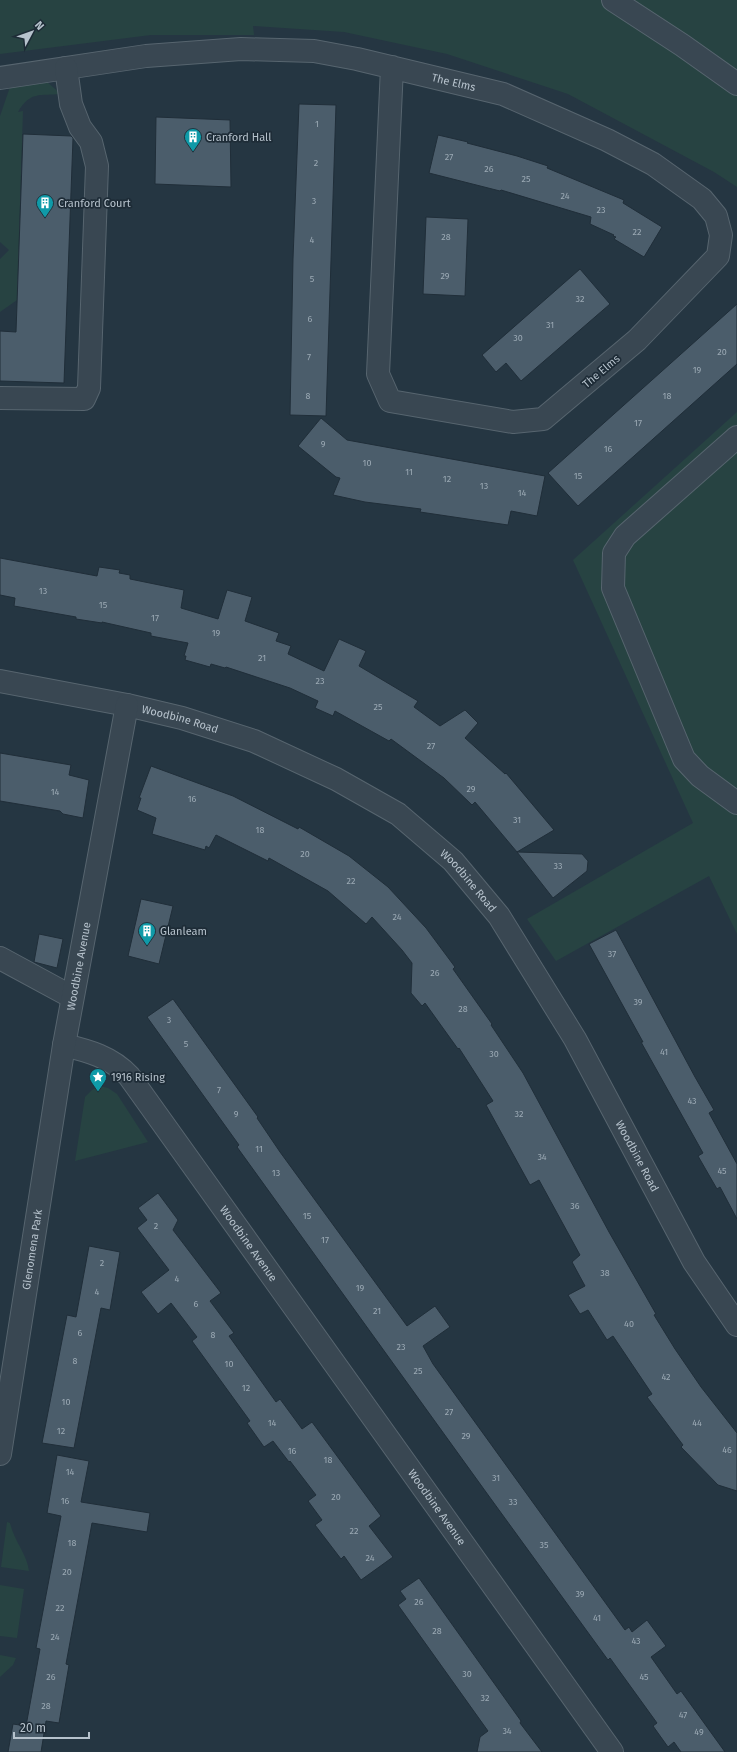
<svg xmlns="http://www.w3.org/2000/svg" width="737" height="1752" font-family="'Fira Sans',sans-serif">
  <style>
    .green { fill: #274342 }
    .building { fill: #4b5d6b; stroke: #202e39 }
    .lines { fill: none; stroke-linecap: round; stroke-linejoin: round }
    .minor-casing { stroke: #57656f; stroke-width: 24 }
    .minor { stroke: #394752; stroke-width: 22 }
    .labels { text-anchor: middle; stroke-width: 3.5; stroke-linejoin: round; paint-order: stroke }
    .number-label { font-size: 9px; fill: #9ba9b4 }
    .street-label { font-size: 11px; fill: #b6c2cc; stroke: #1e2c37 }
    .poi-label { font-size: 11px; fill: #b6c2cc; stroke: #1e2c37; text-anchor: start }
  </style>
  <rect width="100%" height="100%" fill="#253642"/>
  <!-- green -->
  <g class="green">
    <polygon points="0,0 737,0 737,187 714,172 568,94 447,54 344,32 253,26 254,35 151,35 0,54"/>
    <path d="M47,82L61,94C40,96 30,91 18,112L23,111L17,300L0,312V259L9,250L0,242V116L11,84Z"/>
    <polygon points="737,412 737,934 709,876 556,961 527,919 693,823 573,560"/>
    <polygon points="100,1086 108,1088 117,1094 148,1142 75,1161 85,1097 92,1090"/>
    <path d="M7,1522L10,1523C14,1541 27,1554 29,1571L1,1567Z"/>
    <polygon points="0,1585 24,1589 17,1638 0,1636"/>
    <polygon points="0,1655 16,1658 13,1665 0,1677"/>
  </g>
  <!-- building -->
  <g class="building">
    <polygon points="299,104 336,105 326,416 290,415 293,259"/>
    <polygon points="156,117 230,120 231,187 155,184"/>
    <polygon points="23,134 71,136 73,138 64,383 0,381 0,331 16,332"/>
    <polygon points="438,135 468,142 467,143 517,156 548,166 547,168 624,200 623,203 662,227 644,257 614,239 616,237 613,236 614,235 590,224 591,217 501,190 500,191 429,173"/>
    <polygon points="426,217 468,219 465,296 423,294"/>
    <polygon points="580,269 610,304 521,381 506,363 496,372 482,355"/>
    <polygon points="737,304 737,364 578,506 548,473"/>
    <polygon points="321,418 347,440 545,476 537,516 511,511 508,525 420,512 421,509 365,502 333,495 340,478 336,477 298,446"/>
    <polygon points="0,558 97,576 99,567 120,570 119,573 130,575 130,579 184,590 181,608 218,619 227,590 252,597 245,621 279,633 276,641 291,646 288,654 324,671 339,639 366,651 359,666 418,701 414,707 440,726 465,710 478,723 465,738 505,774 506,773 554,830 517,852 475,802 472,805 444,778 391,739 389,741 335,711 333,716 315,708 318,701 290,688 226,667 225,668 211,664 210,667 185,660 186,656 184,656 188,643 151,636 151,633 102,622 102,623 76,619 76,617 14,606 15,598 0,595"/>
    <polygon points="0,753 71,765 69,775 89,780 83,818 63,814 60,811 0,801"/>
    <polygon points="151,766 233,796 298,829 299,827 349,856 388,887 426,928 455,967 453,969 492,1024 491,1025 523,1073 609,1232 656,1314 654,1315 675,1349 701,1387 737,1433 737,1491 718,1485 681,1447 683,1445 647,1397 652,1394 613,1336 607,1340 588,1310 580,1314 568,1295 585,1286 572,1262 580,1255 539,1180 530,1185 486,1105 493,1101 459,1048 458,1049 425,1003 422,1006 411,993 412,963 402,950 372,917 366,924 328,891 269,858 268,861 216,835 209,848 206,846 205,850 152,834 156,818 137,810 141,798 139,798"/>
    <polygon points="517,852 582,854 588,861 587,871 553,898"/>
    <polygon points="141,899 173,906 159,964 128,956"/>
    <polygon points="616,930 695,1077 714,1110 709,1113 737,1164 737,1219 720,1187 717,1189 698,1156 703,1153 641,1042 643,1042 589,944"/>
    <polygon points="39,934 63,939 57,968 34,962"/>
    <polygon points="173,999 258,1117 257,1118 280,1152 407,1326 435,1306 450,1327 423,1346 433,1364 625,1630 629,1627 632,1632 647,1620 666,1646 651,1657 677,1694 681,1691 725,1752 681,1752 674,1742 668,1747 653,1726 657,1723 610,1658 608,1660 491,1499 237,1147 239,1145 147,1017"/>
    <polygon points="158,1193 178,1220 173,1230 221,1293 210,1301 234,1333 229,1336 276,1402 280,1399 302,1429 312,1422 381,1516 369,1526 393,1557 361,1580 344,1556 341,1559 315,1525 322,1520 308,1501 316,1495 290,1461 289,1462 273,1441 264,1447 247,1423 250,1421 192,1341 197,1337 171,1303 158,1314 141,1292 169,1270 137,1228 147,1220 138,1208"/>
    <polygon points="89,1246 120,1252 110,1310 101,1308 74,1448 42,1443 67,1315 76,1317"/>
    <polygon points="57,1455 89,1461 81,1502 150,1513 147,1532 92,1523 66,1664 69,1665 59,1723 46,1721 41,1752 8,1752 13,1724 26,1726 40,1649 36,1648 61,1516 47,1513"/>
    <polygon points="419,1578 521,1721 520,1723 542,1752 477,1752 480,1737 488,1731 398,1605 406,1599 400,1591"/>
  </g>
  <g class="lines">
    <defs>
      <g id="minor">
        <polyline points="613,0 682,45 737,84"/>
        <path id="s1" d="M0,78L146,56L241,49L314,51L357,59L503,94L607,140L653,164L702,199L716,216L721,235L718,256L637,340L543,419L513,422L390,401L378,374L392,67"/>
        <polyline points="0,398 84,399 89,388 97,166 91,142 80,127 71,104 66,68"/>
        <polyline points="737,437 625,536 614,553 613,588 684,759 700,776 737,803"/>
        <path id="s2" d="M0,681L127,705L182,718L254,741L336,779L398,814L453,861L499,916L575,1039L694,1262L737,1325"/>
        <polyline points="0,958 72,997"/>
        <path id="s3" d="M64,1045C89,1051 111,1057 129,1076L612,1752"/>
        <path id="s4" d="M0,1454L64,1045L127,705"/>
      </g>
    </defs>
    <!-- minor casing -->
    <use href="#minor" class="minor-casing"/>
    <!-- minor -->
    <use href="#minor" class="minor"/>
  </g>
  <!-- icons -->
  <defs>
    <symbol id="building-pin" viewBox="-11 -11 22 30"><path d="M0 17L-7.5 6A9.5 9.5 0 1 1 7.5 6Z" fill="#0f9aa8" stroke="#1e2c37"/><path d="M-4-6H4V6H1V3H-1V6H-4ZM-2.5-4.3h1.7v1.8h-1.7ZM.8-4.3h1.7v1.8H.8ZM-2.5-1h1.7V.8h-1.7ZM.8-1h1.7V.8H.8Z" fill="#fff"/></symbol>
    <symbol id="sight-pin" viewBox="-11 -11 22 30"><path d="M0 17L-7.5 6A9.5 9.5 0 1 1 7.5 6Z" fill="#0f9aa8" stroke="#1e2c37"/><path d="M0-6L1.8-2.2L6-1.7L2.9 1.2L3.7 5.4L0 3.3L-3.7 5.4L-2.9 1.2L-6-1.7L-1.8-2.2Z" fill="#fff"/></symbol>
  </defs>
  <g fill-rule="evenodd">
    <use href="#building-pin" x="183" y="127" width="20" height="27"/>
    <use href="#building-pin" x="35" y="193" width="20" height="27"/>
    <use href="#building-pin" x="137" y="921" width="20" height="27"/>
    <use href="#sight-pin" x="88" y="1067" width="20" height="27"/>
  </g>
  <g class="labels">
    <!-- number labels -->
    <g class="number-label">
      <text x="317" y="127">1</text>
      <text x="449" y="160">27</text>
      <text x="316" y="166">2</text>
      <text x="489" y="172">26</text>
      <text x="526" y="182">25</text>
      <text x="565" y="199">24</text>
      <text x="314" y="204">3</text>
      <text x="601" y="213">23</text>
      <text x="637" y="235">22</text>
      <text x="446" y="240">28</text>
      <text x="312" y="243">4</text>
      <text x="445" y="279">29</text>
      <text x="312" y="282">5</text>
      <text x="580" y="302">32</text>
      <text x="310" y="322">6</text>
      <text x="550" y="328">31</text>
      <text x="518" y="341">30</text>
      <text x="722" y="355">20</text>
      <text x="309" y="360">7</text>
      <text x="697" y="373">19</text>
      <text x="308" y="399">8</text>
      <text x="667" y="399">18</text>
      <text x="638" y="426">17</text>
      <text x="323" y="447">9</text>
      <text x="608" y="452">16</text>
      <text x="367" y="466">10</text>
      <text x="409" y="475">11</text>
      <text x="578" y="479">15</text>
      <text x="447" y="482">12</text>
      <text x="484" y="489">13</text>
      <text x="522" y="496">14</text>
      <text x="43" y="594">13</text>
      <text x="103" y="608">15</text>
      <text x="155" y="621">17</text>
      <text x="216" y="636">19</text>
      <text x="262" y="661">21</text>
      <text x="320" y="684">23</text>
      <text x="378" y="710">25</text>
      <text x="431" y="749">27</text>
      <text x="471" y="792">29</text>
      <text x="55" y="795">14</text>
      <text x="192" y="802">16</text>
      <text x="517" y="823">31</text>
      <text x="260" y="833">18</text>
      <text x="305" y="857">20</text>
      <text x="558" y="869">33</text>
      <text x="351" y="884">22</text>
      <text x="397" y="920">24</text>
      <text x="612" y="957">37</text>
      <text x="435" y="976">26</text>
      <text x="638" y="1005">39</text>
      <text x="463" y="1012">28</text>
      <text x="169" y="1023">3</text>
      <text x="186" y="1047">5</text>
      <text x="664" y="1055">41</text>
      <text x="494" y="1057">30</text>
      <text x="219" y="1093">7</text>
      <text x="692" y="1104">43</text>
      <text x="236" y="1117">9</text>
      <text x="519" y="1117">32</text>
      <text x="259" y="1152">11</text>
      <text x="542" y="1160">34</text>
      <text x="722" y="1174">45</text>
      <text x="276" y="1176">13</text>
      <text x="575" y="1209">36</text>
      <text x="307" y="1219">15</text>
      <text x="156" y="1229">2</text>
      <text x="325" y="1243">17</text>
      <text x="102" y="1266">2</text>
      <text x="605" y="1276">38</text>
      <text x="177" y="1282">4</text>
      <text x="360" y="1291">19</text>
      <text x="97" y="1295">4</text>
      <text x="196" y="1307">6</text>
      <text x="377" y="1314">21</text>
      <text x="629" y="1327">40</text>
      <text x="80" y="1336">6</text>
      <text x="213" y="1338">8</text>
      <text x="401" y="1350">23</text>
      <text x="75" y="1364">8</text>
      <text x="229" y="1367">10</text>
      <text x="418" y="1374">25</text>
      <text x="666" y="1380">42</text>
      <text x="246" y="1391">12</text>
      <text x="66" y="1405">10</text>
      <text x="449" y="1415">27</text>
      <text x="272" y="1426">14</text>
      <text x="697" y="1426">44</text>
      <text x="61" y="1434">12</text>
      <text x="466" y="1439">29</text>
      <text x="727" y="1453">46</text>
      <text x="292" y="1454">16</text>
      <text x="328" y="1463">18</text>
      <text x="70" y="1475">14</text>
      <text x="496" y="1481">31</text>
      <text x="336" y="1500">20</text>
      <text x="65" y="1504">16</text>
      <text x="513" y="1505">33</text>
      <text x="354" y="1534">22</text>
      <text x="72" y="1546">18</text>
      <text x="544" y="1548">35</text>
      <text x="370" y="1561">24</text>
      <text x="67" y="1575">20</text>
      <text x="580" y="1597">39</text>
      <text x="419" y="1605">26</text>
      <text x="60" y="1611">22</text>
      <text x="597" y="1621">41</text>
      <text x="437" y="1634">28</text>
      <text x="55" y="1640">24</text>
      <text x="636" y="1644">43</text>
      <text x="467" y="1677">30</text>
      <text x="51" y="1680">26</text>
      <text x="644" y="1680">45</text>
      <text x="485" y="1701">32</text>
      <text x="46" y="1709">28</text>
      <text x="683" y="1718">47</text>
      <text x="507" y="1734">34</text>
      <text x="699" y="1735">49</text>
    </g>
    <!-- street labels -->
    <g class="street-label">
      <text dy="4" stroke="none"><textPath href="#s1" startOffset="459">The Elms</textPath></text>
      <text transform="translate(601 371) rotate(-40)" y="4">The Elms</text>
      <text dy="4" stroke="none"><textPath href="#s2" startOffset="184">Woodbine Road</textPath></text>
      <text dy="4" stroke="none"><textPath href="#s2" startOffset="520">Woodbine Road</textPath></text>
      <text dy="4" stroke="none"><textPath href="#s4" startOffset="494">Woodbine Avenue</textPath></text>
      <text dy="4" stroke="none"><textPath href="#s2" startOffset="844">Woodbine Road</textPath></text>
      <text dy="4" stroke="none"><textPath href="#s3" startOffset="279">Woodbine Avenue</textPath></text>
      <text dy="4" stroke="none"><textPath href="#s4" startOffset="207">Glenomena Park</textPath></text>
      <text dy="4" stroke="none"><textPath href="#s3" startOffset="603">Woodbine Avenue</textPath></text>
    </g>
    <!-- poi labels -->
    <g class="poi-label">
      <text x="206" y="141">Cranford Hall</text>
      <text x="58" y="207">Cranford Court</text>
      <text x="160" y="935">Glanleam</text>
      <text x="111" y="1081">1916 Rising</text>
    </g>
  </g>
  <!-- north arrow -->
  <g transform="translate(32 32) rotate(49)" stroke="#1e2c37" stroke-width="3" paint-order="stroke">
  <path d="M0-3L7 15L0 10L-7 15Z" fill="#b6c2cc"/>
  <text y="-6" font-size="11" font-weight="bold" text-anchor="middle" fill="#b6c2cc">N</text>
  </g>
  <!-- scale -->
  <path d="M14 1732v6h75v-6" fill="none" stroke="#b6c2cc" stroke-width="2"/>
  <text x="20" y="1732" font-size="12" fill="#b6c2cc" stroke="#1e2c37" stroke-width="3" paint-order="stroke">20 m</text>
</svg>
